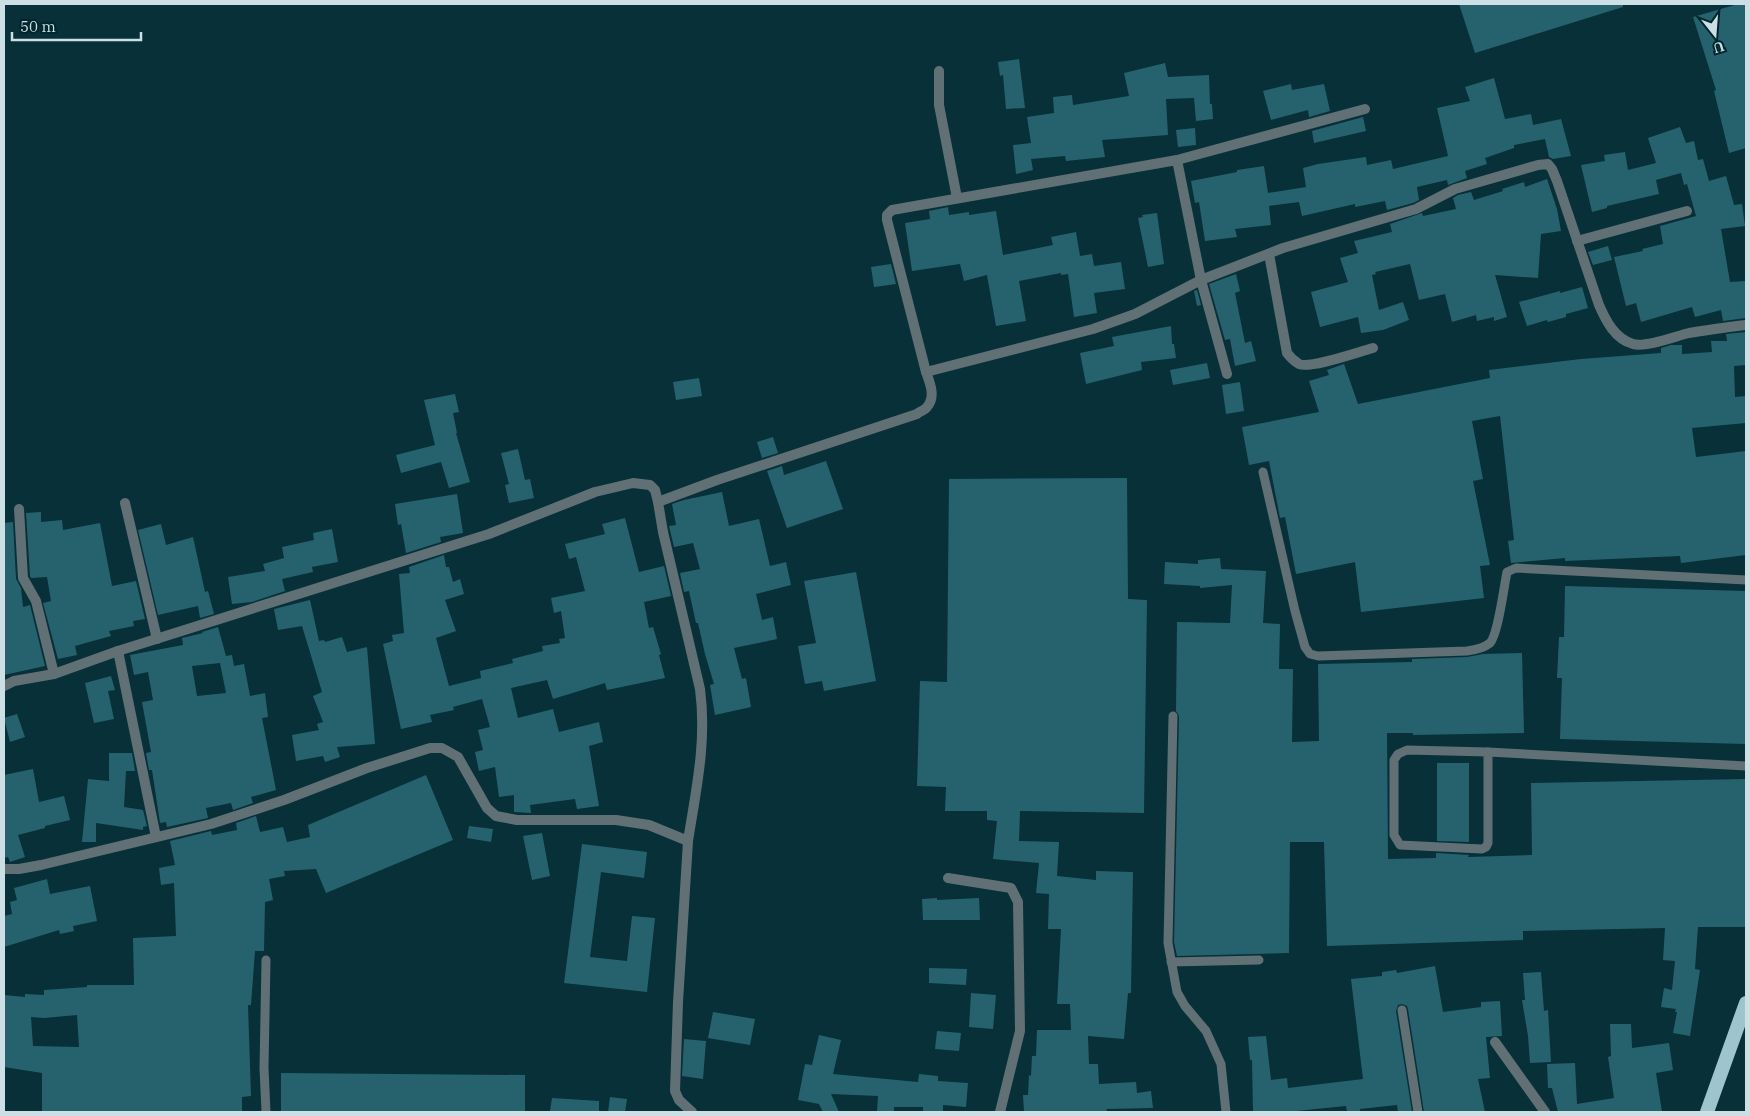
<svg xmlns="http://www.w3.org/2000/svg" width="1750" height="1116" font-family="'IBM Plex Serif',serif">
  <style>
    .building { fill: #26626e; fill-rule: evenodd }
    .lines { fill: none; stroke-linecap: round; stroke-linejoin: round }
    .service { stroke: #607074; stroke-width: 9 }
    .minor { stroke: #607074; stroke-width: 10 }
    .trunk { stroke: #9ec4cc; stroke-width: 14 }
  </style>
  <rect width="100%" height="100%" fill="#073038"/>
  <!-- building -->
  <g class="building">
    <polygon points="1459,4 1623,4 1623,7 1475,53"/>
    <polygon points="1738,4 1746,4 1746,148 1729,153 1714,91 1716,90 1693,17"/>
    <polygon points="1019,59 1025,108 1006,109 1003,75 1000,76 998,62"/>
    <polygon points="1165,63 1168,77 1209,75 1210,104 1212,104 1213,119 1196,121 1194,98 1166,99 1168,135 1102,140 1105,157 1066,161 1065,156 1031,159 1033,170 1016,174 1013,145 1031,143 1027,117 1054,113 1053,97 1072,95 1073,105 1129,96 1124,73"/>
    <polygon points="1494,78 1505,119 1531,114 1533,125 1561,119 1571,156 1553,159 1549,157 1545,139 1514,145 1514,148 1485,158 1487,164 1465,171 1467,178 1448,185 1447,180 1417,187 1419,200 1413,203 1387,210 1385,201 1355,207 1355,204 1302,216 1299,202 1269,206 1271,225 1235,229 1237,237 1205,241 1199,202 1195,203 1191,181 1237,172 1237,170 1264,166 1268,193 1306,187 1303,168 1318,164 1366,157 1367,165 1391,160 1393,169 1448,156 1437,108 1470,101 1465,87"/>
    <polygon points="1291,84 1292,90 1324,84 1330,111 1309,117 1308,110 1271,120 1263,91"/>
    <polygon points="1363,117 1366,131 1314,143 1312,131"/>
    <polygon points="1680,127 1686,143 1694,141 1698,160 1703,159 1709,181 1726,176 1734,205 1742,204 1745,226 1721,229 1730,282 1746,281 1746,318 1723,321 1721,310 1695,317 1692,307 1641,322 1636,303 1626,306 1614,257 1643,251 1642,249 1663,244 1660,226 1696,216 1687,184 1684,185 1681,173 1656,180 1659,194 1607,206 1607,208 1592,212 1581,165 1605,161 1604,155 1625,152 1628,170 1656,163 1648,138"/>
    <polygon points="1195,128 1196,145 1178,147 1176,130"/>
    <polygon points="1547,179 1557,209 1561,231 1541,234 1538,278 1495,275 1507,317 1494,321 1494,317 1477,321 1476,315 1452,322 1445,294 1419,300 1410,264 1375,272 1376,274 1372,275 1379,310 1403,302 1409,320 1383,330 1361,333 1358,317 1320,327 1311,292 1348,282 1340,258 1358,253 1354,241 1392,232 1390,224 1422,213 1423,216 1456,209 1453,198 1458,195 1471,192 1474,200 1503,191 1502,189 1524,182 1525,187"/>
    <polygon points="948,207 949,215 969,212 969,215 996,211 1003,255 1053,245 1051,237 1076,232 1080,256 1092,254 1094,266 1121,262 1125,289 1094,293 1097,313 1074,317 1068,274 1061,275 1061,273 1019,281 1026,321 996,326 987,275 964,281 960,264 912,271 905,223 930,219 929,211"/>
    <polygon points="1157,213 1164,264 1148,267 1138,218 1143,217 1142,215"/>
    <polygon points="1608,246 1612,260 1593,265 1588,252"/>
    <polygon points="891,264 896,284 874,287 871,267"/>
    <polygon points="1236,274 1240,291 1235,293 1245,343 1251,341 1256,361 1235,366 1230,339 1225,340 1209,284"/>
    <polygon points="1582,287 1588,308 1566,314 1566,317 1548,322 1547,320 1527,326 1519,302 1560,291 1560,293"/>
    <polygon points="1197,290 1201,305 1197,306 1194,291"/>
    <polygon points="1171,326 1172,344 1174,344 1176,358 1141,362 1142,370 1086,384 1080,353 1114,346 1112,337"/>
    <polygon points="1746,332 1746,365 1734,366 1735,397 1746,396 1746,423 1692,428 1696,457 1746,451 1746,555 1681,563 1680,556 1565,561 1565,558 1511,563 1508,541 1514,540 1500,416 1472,421 1483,479 1473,481 1490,565 1480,566 1484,598 1361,612 1355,562 1296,574 1285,517 1280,518 1269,461 1249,465 1242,427 1319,412 1309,381 1329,375 1327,370 1344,364 1358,404 1490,378 1489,370 1581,359 1661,353 1661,348 1671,345 1682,345 1682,354 1712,352 1711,341 1727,341 1726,334"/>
    <polygon points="1207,363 1210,378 1173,385 1170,370"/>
    <polygon points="699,378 702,396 676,400 673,382"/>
    <polygon points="1240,382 1244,411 1226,414 1222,385"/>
    <polygon points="455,394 459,412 453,413 457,433 456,433 470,482 449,488 441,462 401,473 396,455 435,445 424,400"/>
    <polygon points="773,437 778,453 762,458 757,442"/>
    <polygon points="518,449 525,480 530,479 534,498 509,503 505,485 509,484 501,453"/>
    <polygon points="826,461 843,509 787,528 767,471 782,466 784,475"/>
    <polygon points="1127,478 1128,599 1147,600 1144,813 1020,811 1019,841 1059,842 1057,876 1096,880 1096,871 1133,872 1131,993 1128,993 1124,1039 1088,1036 1089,1064 1098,1064 1099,1084 1136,1082 1137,1093 1151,1091 1153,1108 1106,1109 1107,1111 1024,1112 1023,1095 1028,1095 1029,1075 1031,1076 1032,1056 1036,1056 1037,1030 1071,1030 1070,1004 1057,1004 1061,929 1048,929 1049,894 1036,893 1039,863 993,859 997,821 987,820 987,811 945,811 946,787 917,786 920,681 947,682 949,479"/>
    <polygon points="722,492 729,526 759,519 770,566 786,562 791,585 756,594 762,620 773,617 777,639 734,648 742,679 746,678 751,707 715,715 710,685 714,684 705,654 698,623 696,623 689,591 684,592 680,573 700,569 693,543 674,547 669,526 676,525 672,504 684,500"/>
    <polygon points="457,494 463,533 440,537 441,542 406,553 401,524 398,525 395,504"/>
    <polygon points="41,512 41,522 62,520 63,530 100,523 112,586 136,581 145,619 133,621 134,626 109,631 111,636 75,646 77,655 58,659 43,603 51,601 47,577 31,578 30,576 26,513"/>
    <polygon points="625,518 639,572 664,566 671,596 644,602 649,628 653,627 661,654 659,655 665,678 607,690 605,683 553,699 547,680 511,688 518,718 553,709 559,732 599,722 603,742 589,746 599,806 577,809 575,799 530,805 531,813 514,812 514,795 499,797 495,767 479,771 475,752 483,750 478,730 490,727 482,699 453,707 454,710 430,715 432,722 401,729 383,644 393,641 392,635 404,633 399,574 410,573 409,567 444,555 446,567 449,567 453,582 460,579 464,594 445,600 456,631 436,638 449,686 481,678 480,671 513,663 512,659 543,651 542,646 560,643 559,639 565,638 561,611 554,613 551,598 585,591 576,557 569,559 565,544 605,534 602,524"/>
    <polygon points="13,522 16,579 21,588 23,607 30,605 45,666 4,675 4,523"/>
    <polygon points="161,524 166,545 193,537 205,592 208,591 214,614 200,618 198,606 158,615 138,530"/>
    <polygon points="332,529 338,562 312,567 313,572 282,579 285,591 252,602 232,604 228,577 265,571 263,564 284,558 282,547 314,540 313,533"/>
    <polygon points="1220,558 1221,569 1266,571 1263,623 1280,624 1279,669 1293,669 1292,742 1319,741 1318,664 1412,662 1412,659 1467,657 1483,654 1522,653 1524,733 1413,735 1413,733 1387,733 1388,859 1436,858 1436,853 1469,855 1468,857 1532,855 1531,783 1746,779 1746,927 1698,927 1695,969 1700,970 1690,1036 1673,1033 1677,1012 1675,1012 1676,1009 1661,1007 1664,988 1672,990 1675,961 1663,960 1665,928 1523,931 1523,940 1327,946 1324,842 1290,842 1289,953 1177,956 1174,942 1179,716 1176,711 1177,622 1230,623 1232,585 1200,588 1200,586 1164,584 1165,562 1198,564 1198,560"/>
    <polygon points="856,572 876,681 824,691 822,681 805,684 798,646 816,643 804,581"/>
    <polygon points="1565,586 1746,591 1746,744 1560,739 1562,678 1557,678 1559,637 1564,637"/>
    <polygon points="310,600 319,641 324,640 325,642 342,637 347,652 367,647 375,744 337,747 340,757 325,762 323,756 296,761 292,735 319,730 317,724 323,722 313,696 322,692 302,626 278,630 274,609"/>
    <path d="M218,627L226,656L232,655L234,666L244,664L250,696L265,693L268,717L262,718L276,790L251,797L253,803L233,810L231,803L206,808L208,818L167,827L166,822L160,823L152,770H149L146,753L151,752L142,702L153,700L148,672L134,675L130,655L183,645L182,638L203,633L202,632ZM220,663L226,693L197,696L192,666Z"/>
    <polygon points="111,676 115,690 108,691 114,719 94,723 85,683"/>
    <polygon points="17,714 25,737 10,742 4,718"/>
    <polygon points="109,753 132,753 135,771 126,771 124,807 143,810 147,826 143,827 143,830 96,823 96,842 82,842 88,779 109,781"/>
    <polygon points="1437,763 1469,763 1469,842 1437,841"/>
    <polygon points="33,769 39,802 64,796 70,820 45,826 45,828 18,835 25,857 10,862 8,857 4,858 4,775"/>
    <path d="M426,775L453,840L326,893L316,869L284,871L285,876L269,879L273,900L265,902L264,951H255L251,1005H248L251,1096L242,1097V1112H42V1073L4,1067V995L25,997V994L44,995V990L87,987V985H134L133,938L176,936L174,883L161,885L159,868L175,865L170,841L211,831L212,835L237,830L236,823L256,816L260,832L283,827L287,842L310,837L308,825ZM77,1015L79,1047L33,1046L31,1017L44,1018Z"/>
    <polygon points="469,826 493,829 491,842 467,838"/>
    <polygon points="542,833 550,876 532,880 523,836"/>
    <polygon points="582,844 647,852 644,878 601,872 590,957 627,961 632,916 655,918 647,992 564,983"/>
    <polygon points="47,879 50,894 90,886 97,921 73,926 74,931 60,934 59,930 4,947 4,916 12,914 10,902 17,900 14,888"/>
    <polygon points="937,898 937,900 979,898 980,920 923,920 922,899"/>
    <polygon points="1435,966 1443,1012 1481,1007 1481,1002 1500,1001 1502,1036 1486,1037 1490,1078 1478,1079 1485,1112 1424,1112 1408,1009 1407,1006 1402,1004 1398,1005 1396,1011 1412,1112 1398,1112 1397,1105 1360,1109 1360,1111 1353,1112 1347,1112 1346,1106 1286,1112 1253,1112 1252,1060 1250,1060 1248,1037 1266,1036 1271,1080 1287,1078 1288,1088 1363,1079 1351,979 1382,976 1382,972 1396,970 1397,973"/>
    <polygon points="929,968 967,969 966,985 929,983"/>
    <polygon points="1541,972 1544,1011 1548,1010 1551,1062 1530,1063 1528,1036 1522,1000 1525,1000 1523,973"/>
    <polygon points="971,993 996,995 993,1029 969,1027"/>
    <polygon points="713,1012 755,1019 750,1045 708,1038"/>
    <polygon points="1610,1024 1631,1024 1632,1048 1669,1043 1673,1070 1656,1073 1662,1112 1558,1112 1552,1088 1548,1088 1547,1064 1575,1063 1577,1104 1614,1098 1608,1057 1611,1056"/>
    <polygon points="937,1031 961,1033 959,1051 935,1049"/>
    <polygon points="819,1035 841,1040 833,1074 918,1082 919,1074 938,1076 938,1081 968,1083 966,1107 943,1105 943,1112 923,1112 923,1107 894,1107 894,1112 877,1112 878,1096 831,1094 839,1112 823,1112 819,1104 798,1100 805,1064 812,1065"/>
    <polygon points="684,1039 706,1041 703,1079 682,1076"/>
    <polygon points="281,1073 525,1075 525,1112 281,1112"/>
    <polygon points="610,1097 627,1099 625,1112 608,1112"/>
    <polygon points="552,1098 599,1101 599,1112 550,1111"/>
  </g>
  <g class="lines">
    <!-- service -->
    <g class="service">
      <path d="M1263,472L1295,611L1305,647L1310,654L1318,656L1467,651C1474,650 1484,648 1490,643C1498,635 1504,586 1507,572L1516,568L1746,580"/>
      <polyline points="1173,716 1168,943 1177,992 1185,1006 1206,1031 1221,1064 1226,1112"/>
      <polygon points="1407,750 1488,752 1488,843 1486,847 1482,849 1400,845 1394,835 1394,760 1398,754"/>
      <polyline points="1488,752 1746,766"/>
      <polyline points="266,960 264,1068 266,1112"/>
      <polyline points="1171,962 1259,960"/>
      <polyline points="1402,1010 1418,1112"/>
    </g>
    <!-- minor -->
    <g class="minor">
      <polyline points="939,71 939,105 957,198"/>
      <polyline points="1177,160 1365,109"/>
      <polyline points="1577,241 1687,211"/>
      <path d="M1269,254L1287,353C1290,357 1294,361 1299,364C1310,369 1358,352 1373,348"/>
      <polyline points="926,372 1093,329 1135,314 1201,280 1227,374"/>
      <polyline points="125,503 157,639"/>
      <polyline points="19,509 23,578 36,601 54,674"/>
      <polyline points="118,651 156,837"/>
      <polyline points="4,686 14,681 54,674 118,651 489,534 595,492 633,483 650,485 655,490 658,502"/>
      <path d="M688,841C696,790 707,742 700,689L663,532L658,502L717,480L917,414C919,412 925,410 927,407C936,397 930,383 926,372L887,220V215L892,210L1177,160L1201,280L1283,248L1416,209L1455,189L1538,165L1548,164L1552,169L1557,181L1599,305C1606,321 1615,339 1633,344C1645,348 1676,336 1689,333C1708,330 1727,327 1746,325"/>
      <polyline points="4,869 19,869 41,865 211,824 284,800 367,768 430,748 442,748 458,757 487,808 496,816 517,820 616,820 649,825 688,841 678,1002 675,1091 679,1100 692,1112"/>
      <polyline points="948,878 1011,888 1018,902 1020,1031 1000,1112"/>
      <polyline points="1495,1042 1545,1112"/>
    </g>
    <!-- trunk -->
    <polyline class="trunk" points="1707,1112 1746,1003"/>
  </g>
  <!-- border -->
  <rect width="1750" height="1116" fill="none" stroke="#cbdfe4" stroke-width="10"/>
  <!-- north arrow -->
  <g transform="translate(1715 35) rotate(163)" stroke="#00262e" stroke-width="4" paint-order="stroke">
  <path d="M0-4L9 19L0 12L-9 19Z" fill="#cbdfe4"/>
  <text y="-8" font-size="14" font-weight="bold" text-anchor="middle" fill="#cbdfe4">U</text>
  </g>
  <!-- scale -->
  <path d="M12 32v8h129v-8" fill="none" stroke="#cbdfe4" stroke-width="2.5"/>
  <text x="20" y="32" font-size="15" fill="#cbdfe4" stroke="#00262e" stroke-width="4" paint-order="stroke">50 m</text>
</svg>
